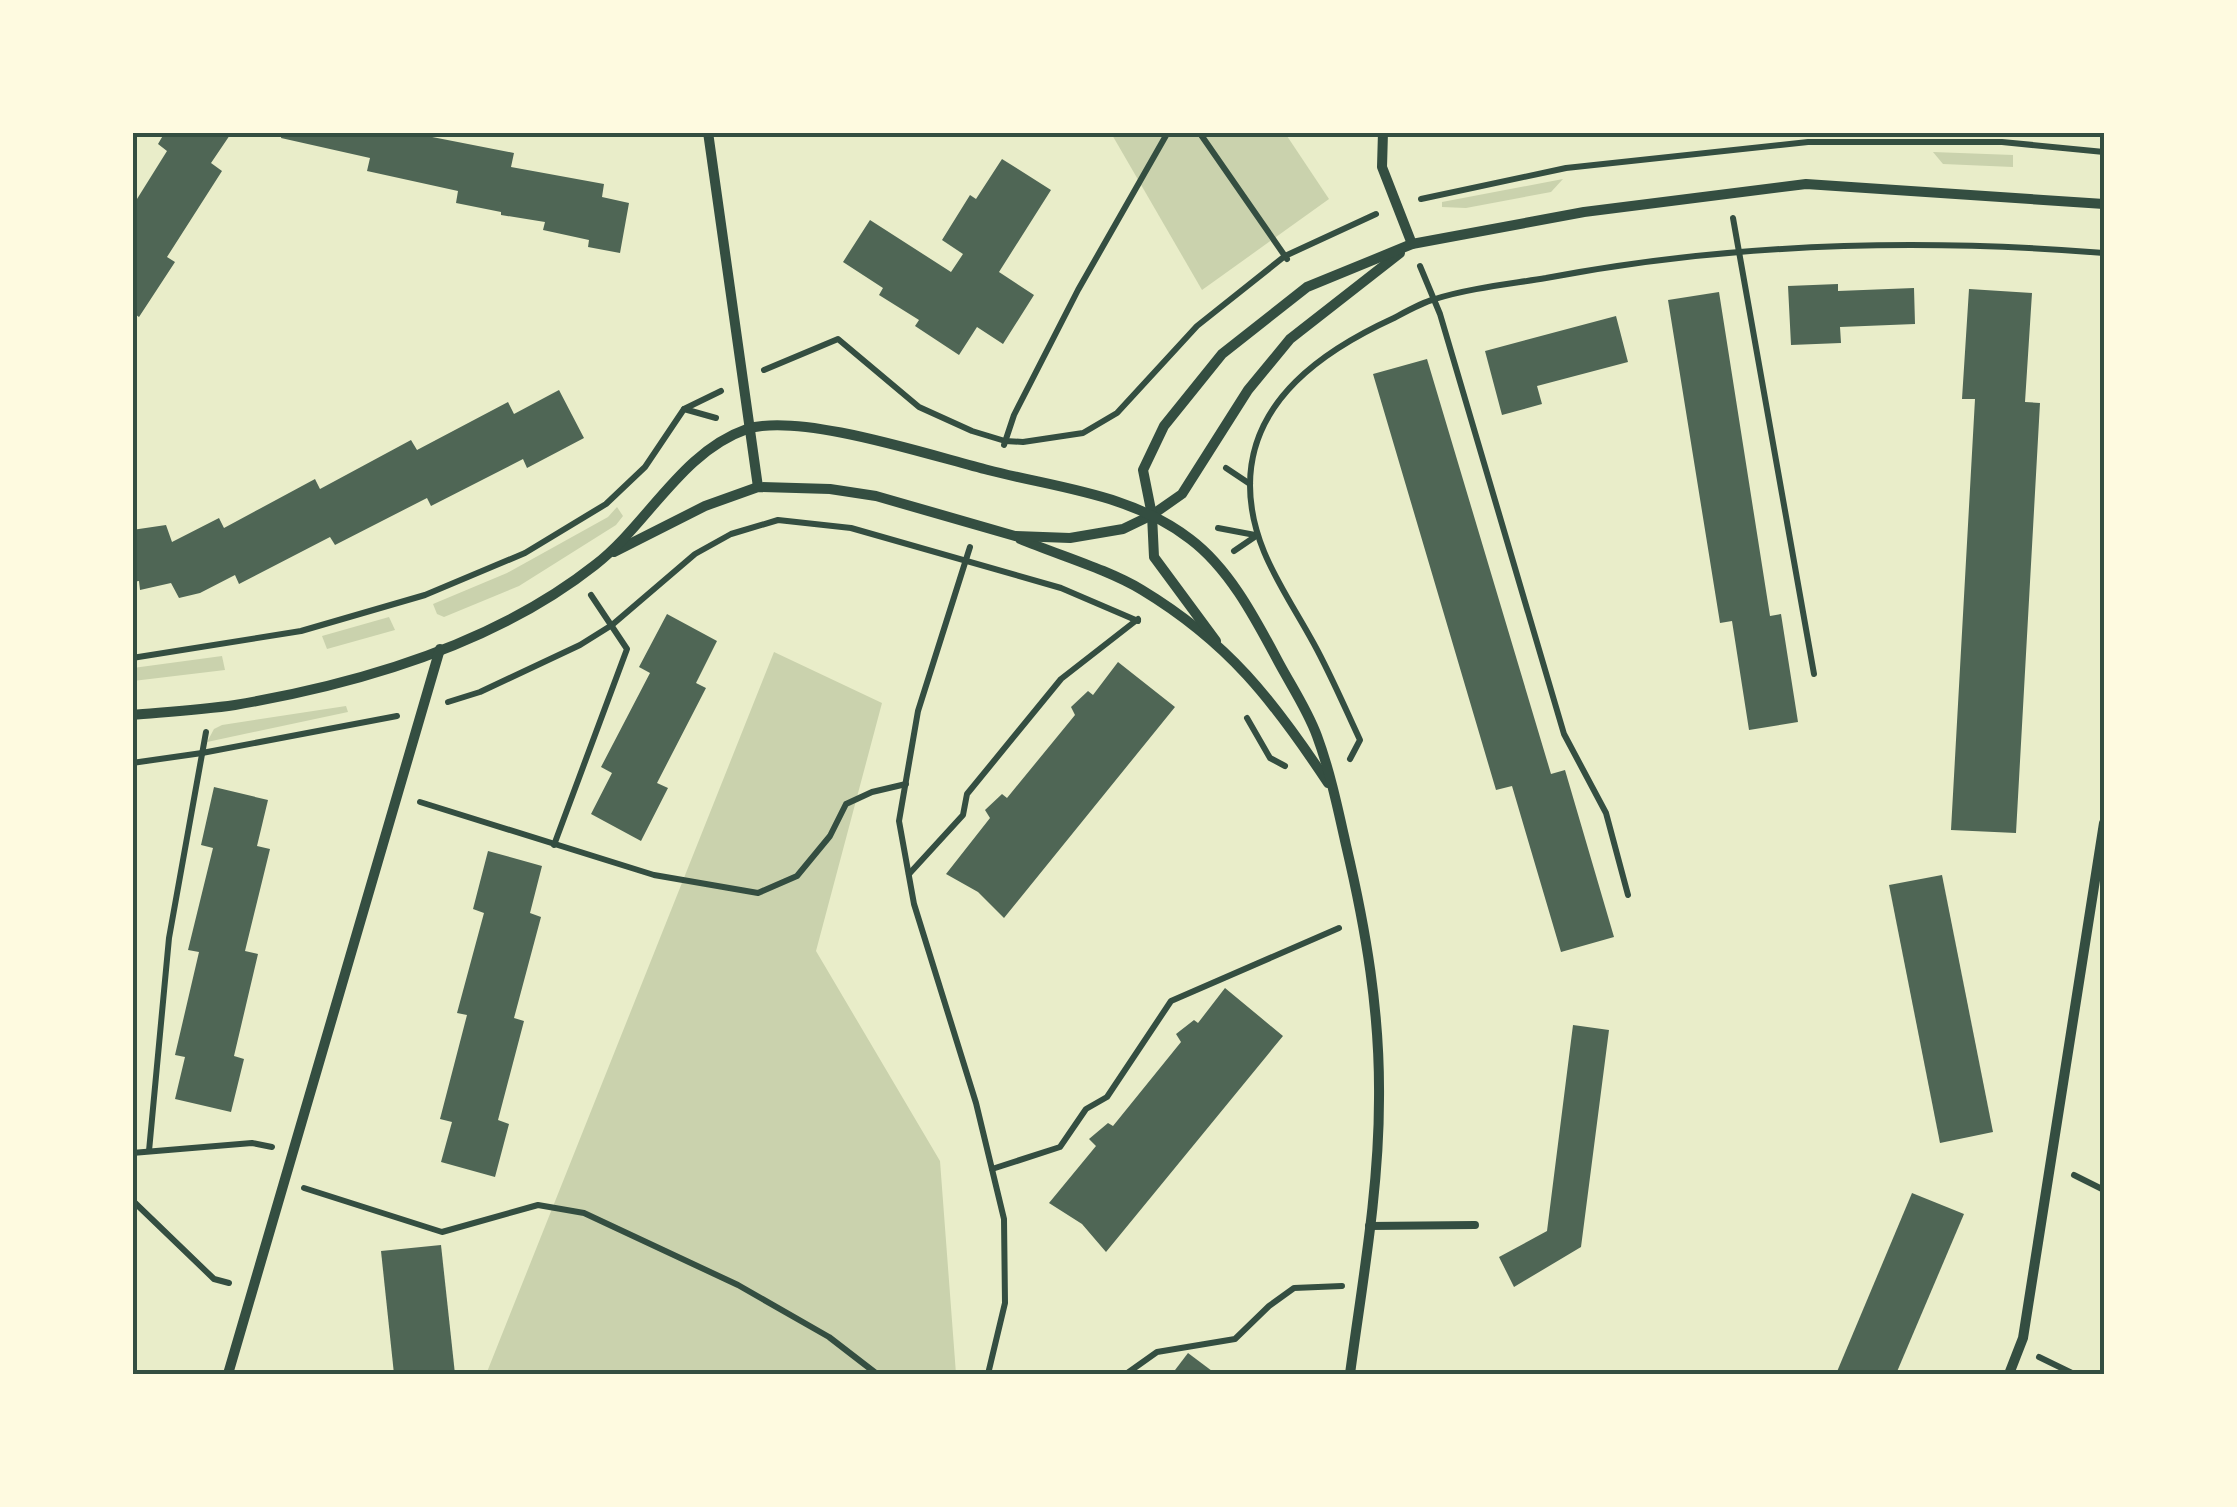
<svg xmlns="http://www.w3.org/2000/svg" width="2237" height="1507" font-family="'Exo 2',sans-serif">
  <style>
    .green { fill: #cad2ad }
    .building { fill: #4f6655 }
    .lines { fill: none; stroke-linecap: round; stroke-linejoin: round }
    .path { stroke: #344e41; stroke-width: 6 }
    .service { stroke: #344e41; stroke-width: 8 }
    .minor { stroke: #344e41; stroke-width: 10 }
    .neatline { fill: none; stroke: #344e41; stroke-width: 4 }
  </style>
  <rect width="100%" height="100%" fill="#e9edc9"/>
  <!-- green -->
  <g class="green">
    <polygon points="1111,133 1285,133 1329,199 1202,290"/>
    <polygon points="1933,152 2013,155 2013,167 1943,164"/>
    <polygon points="1563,179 1551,192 1466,208 1442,207 1442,202"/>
    <polygon points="617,507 623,516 616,525 519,586 444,617 437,614 433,604 507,573 608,517"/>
    <polygon points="389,617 395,630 327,649 322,636"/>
    <polygon points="774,652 882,703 816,951 940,1161 956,1374 494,1374 487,1372"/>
    <polygon points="222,656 225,670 133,681 133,668"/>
    <polygon points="346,706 348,712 207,742 214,729 222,725"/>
  </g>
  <!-- building -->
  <g class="building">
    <polygon points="165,132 232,132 211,163 222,171 167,257 175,262 139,317 132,312 132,207 167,151 158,144"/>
    <polygon points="282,132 423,132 422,135 514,153 511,167 604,184 602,197 629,203 620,253 588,247 589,240 543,230 545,222 501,215 501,212 456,203 458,191 367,171 370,158 281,138"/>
    <polygon points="1002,159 1051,190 999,272 1034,295 1003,344 977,327 959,355 915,326 919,320 879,295 883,288 843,262 870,220 951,272 963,254 942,240 970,195 976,199"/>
    <polygon points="1838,284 1838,291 1914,288 1915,324 1840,327 1841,343 1791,345 1788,286"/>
    <polygon points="1969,289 2032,293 2025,402 2040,403 2016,833 1951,830 1975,399 1962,399"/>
    <polygon points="1719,292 1770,616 1781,614 1798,722 1749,730 1732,621 1720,623 1668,300"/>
    <polygon points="1616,316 1628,362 1537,386 1542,404 1502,415 1485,351"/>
    <polygon points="1427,359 1551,774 1565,770 1614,937 1561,952 1512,786 1496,790 1373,374"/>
    <polygon points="559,390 584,438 527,468 523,459 431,506 427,498 335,545 330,537 239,584 235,575 200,593 179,598 171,583 140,590 139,581 132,582 132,530 166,525 172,542 219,518 224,528 315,479 320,489 411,440 417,450 508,402 514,414"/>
    <polygon points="667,614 717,641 696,683 706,688 657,783 668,788 641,841 591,814 612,773 601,767 650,673 639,667"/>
    <polygon points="1118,662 1175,707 1004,918 978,892 946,874 990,818 985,810 1002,794 1007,798 1075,715 1071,707 1088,691 1093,695"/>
    <polygon points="214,787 268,800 257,846 270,849 245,951 258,954 234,1056 244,1059 231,1112 175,1099 185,1057 175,1055 199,952 188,950 213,848 201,845"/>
    <polygon points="488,851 542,866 530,913 541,917 514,1018 524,1021 498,1120 509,1124 495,1177 441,1162 452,1122 440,1119 467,1015 457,1013 484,913 473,909"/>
    <polygon points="1942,875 1993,1132 1940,1143 1889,885"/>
    <polygon points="1225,988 1283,1036 1106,1252 1082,1224 1049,1203 1096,1146 1089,1139 1108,1123 1113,1126 1181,1042 1176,1034 1194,1020 1198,1023"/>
    <polygon points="1573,1025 1609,1030 1581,1247 1514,1287 1499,1257 1547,1231"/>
    <polygon points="1912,1193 1964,1214 1896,1374 1836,1374"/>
    <polygon points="441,1245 455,1374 394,1374 381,1251"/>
    <polygon points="1188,1353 1216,1374 1172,1374"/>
  </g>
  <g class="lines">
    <!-- path -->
    <g class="path">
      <polyline points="1199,132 1287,259"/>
      <polyline points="1421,199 1566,168 1808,142 2002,142 2104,152"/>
      <polyline points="1733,218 1814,674"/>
      <polyline points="1420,266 1440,314 1564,734 1606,813 1628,895"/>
      <polyline points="764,370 838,339 919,407 972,431 1005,441 1023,442 1083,433 1117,413 1197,326 1285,256 1376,214"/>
      <polyline points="684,409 716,418"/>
      <polyline points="1004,445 1014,415 1078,290 1168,132"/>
      <polyline points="1226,468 1250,484"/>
      <polyline points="1218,528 1255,535"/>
      <polyline points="970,547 918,711 899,821 914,904 976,1103 1004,1219 1005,1303 988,1374"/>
      <polyline points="1234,551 1256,536"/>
      <polyline points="132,658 301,631 425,595 525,553 606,504 645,467 684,409 721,391"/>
      <polyline points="448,702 480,692 580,645 612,625 695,554 731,534 778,520 851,528 1061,588 1138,621"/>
      <polyline points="1247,718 1270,758 1285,766"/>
      <path d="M1350,759L1360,740C1345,708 1331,675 1314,644C1286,592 1250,547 1250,485C1250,400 1324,350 1394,318C1407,311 1421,303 1435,299C1470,288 1510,284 1546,278C1730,243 1918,238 2104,253"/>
      <polyline points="132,763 202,753 397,716"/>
      <polyline points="420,802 654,875 758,893 797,876 830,836 846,804 872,792 906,784"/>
      <polyline points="554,845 627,649 591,595"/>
      <polyline points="909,874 963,815 967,794 1061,679 1138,619"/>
      <polyline points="149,1151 169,938 206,732"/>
      <polyline points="132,1153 252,1143 272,1147"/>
      <polyline points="992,1169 1060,1147 1086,1109 1107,1097 1171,1001 1339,928"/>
      <polyline points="2074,1175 2104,1190"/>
      <polyline points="304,1188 442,1232 538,1205 584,1213 738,1285 829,1337 877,1374"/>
      <polyline points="132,1200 214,1279 229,1283"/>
      <polyline points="2039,1357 2074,1374"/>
      <polyline points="1126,1374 1157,1352 1235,1339 1269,1306 1294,1288 1342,1286"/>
    </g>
    <!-- service -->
    <polyline class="service" points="1369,1226 1475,1225"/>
    <!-- minor -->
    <g class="minor">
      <polyline points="708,132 758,487"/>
      <polyline points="1383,132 1382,167 1412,244"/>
      <path d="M1020,539C1058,555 1107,569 1142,590C1228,642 1273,700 1328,783"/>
      <polyline points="614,552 705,506 758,487 830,489 876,496 1015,536 1070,538 1123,529 1152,515 1182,494 1248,390 1290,339 1400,253"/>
      <polyline points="1216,641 1154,557 1152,515 1143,470 1164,426 1222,354 1307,287 1412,244 1584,212 1806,184 2104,204"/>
      <path d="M132,715C166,712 201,710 235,705C359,684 495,644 595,565C648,524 681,452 747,429C800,412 932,456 988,470C1057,488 1132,494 1190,539C1230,569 1256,620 1279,663C1292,687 1308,711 1317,736C1330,771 1338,809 1346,845C1366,930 1380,1012 1379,1099C1379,1191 1362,1284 1350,1374"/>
      <polyline points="228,1374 440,649"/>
      <polyline points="2009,1374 2023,1338 2104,823"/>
    </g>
  </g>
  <!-- border -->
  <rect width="2237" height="1507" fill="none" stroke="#fefae0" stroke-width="270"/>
  <rect x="135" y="135" width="1967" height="1237" class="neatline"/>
</svg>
